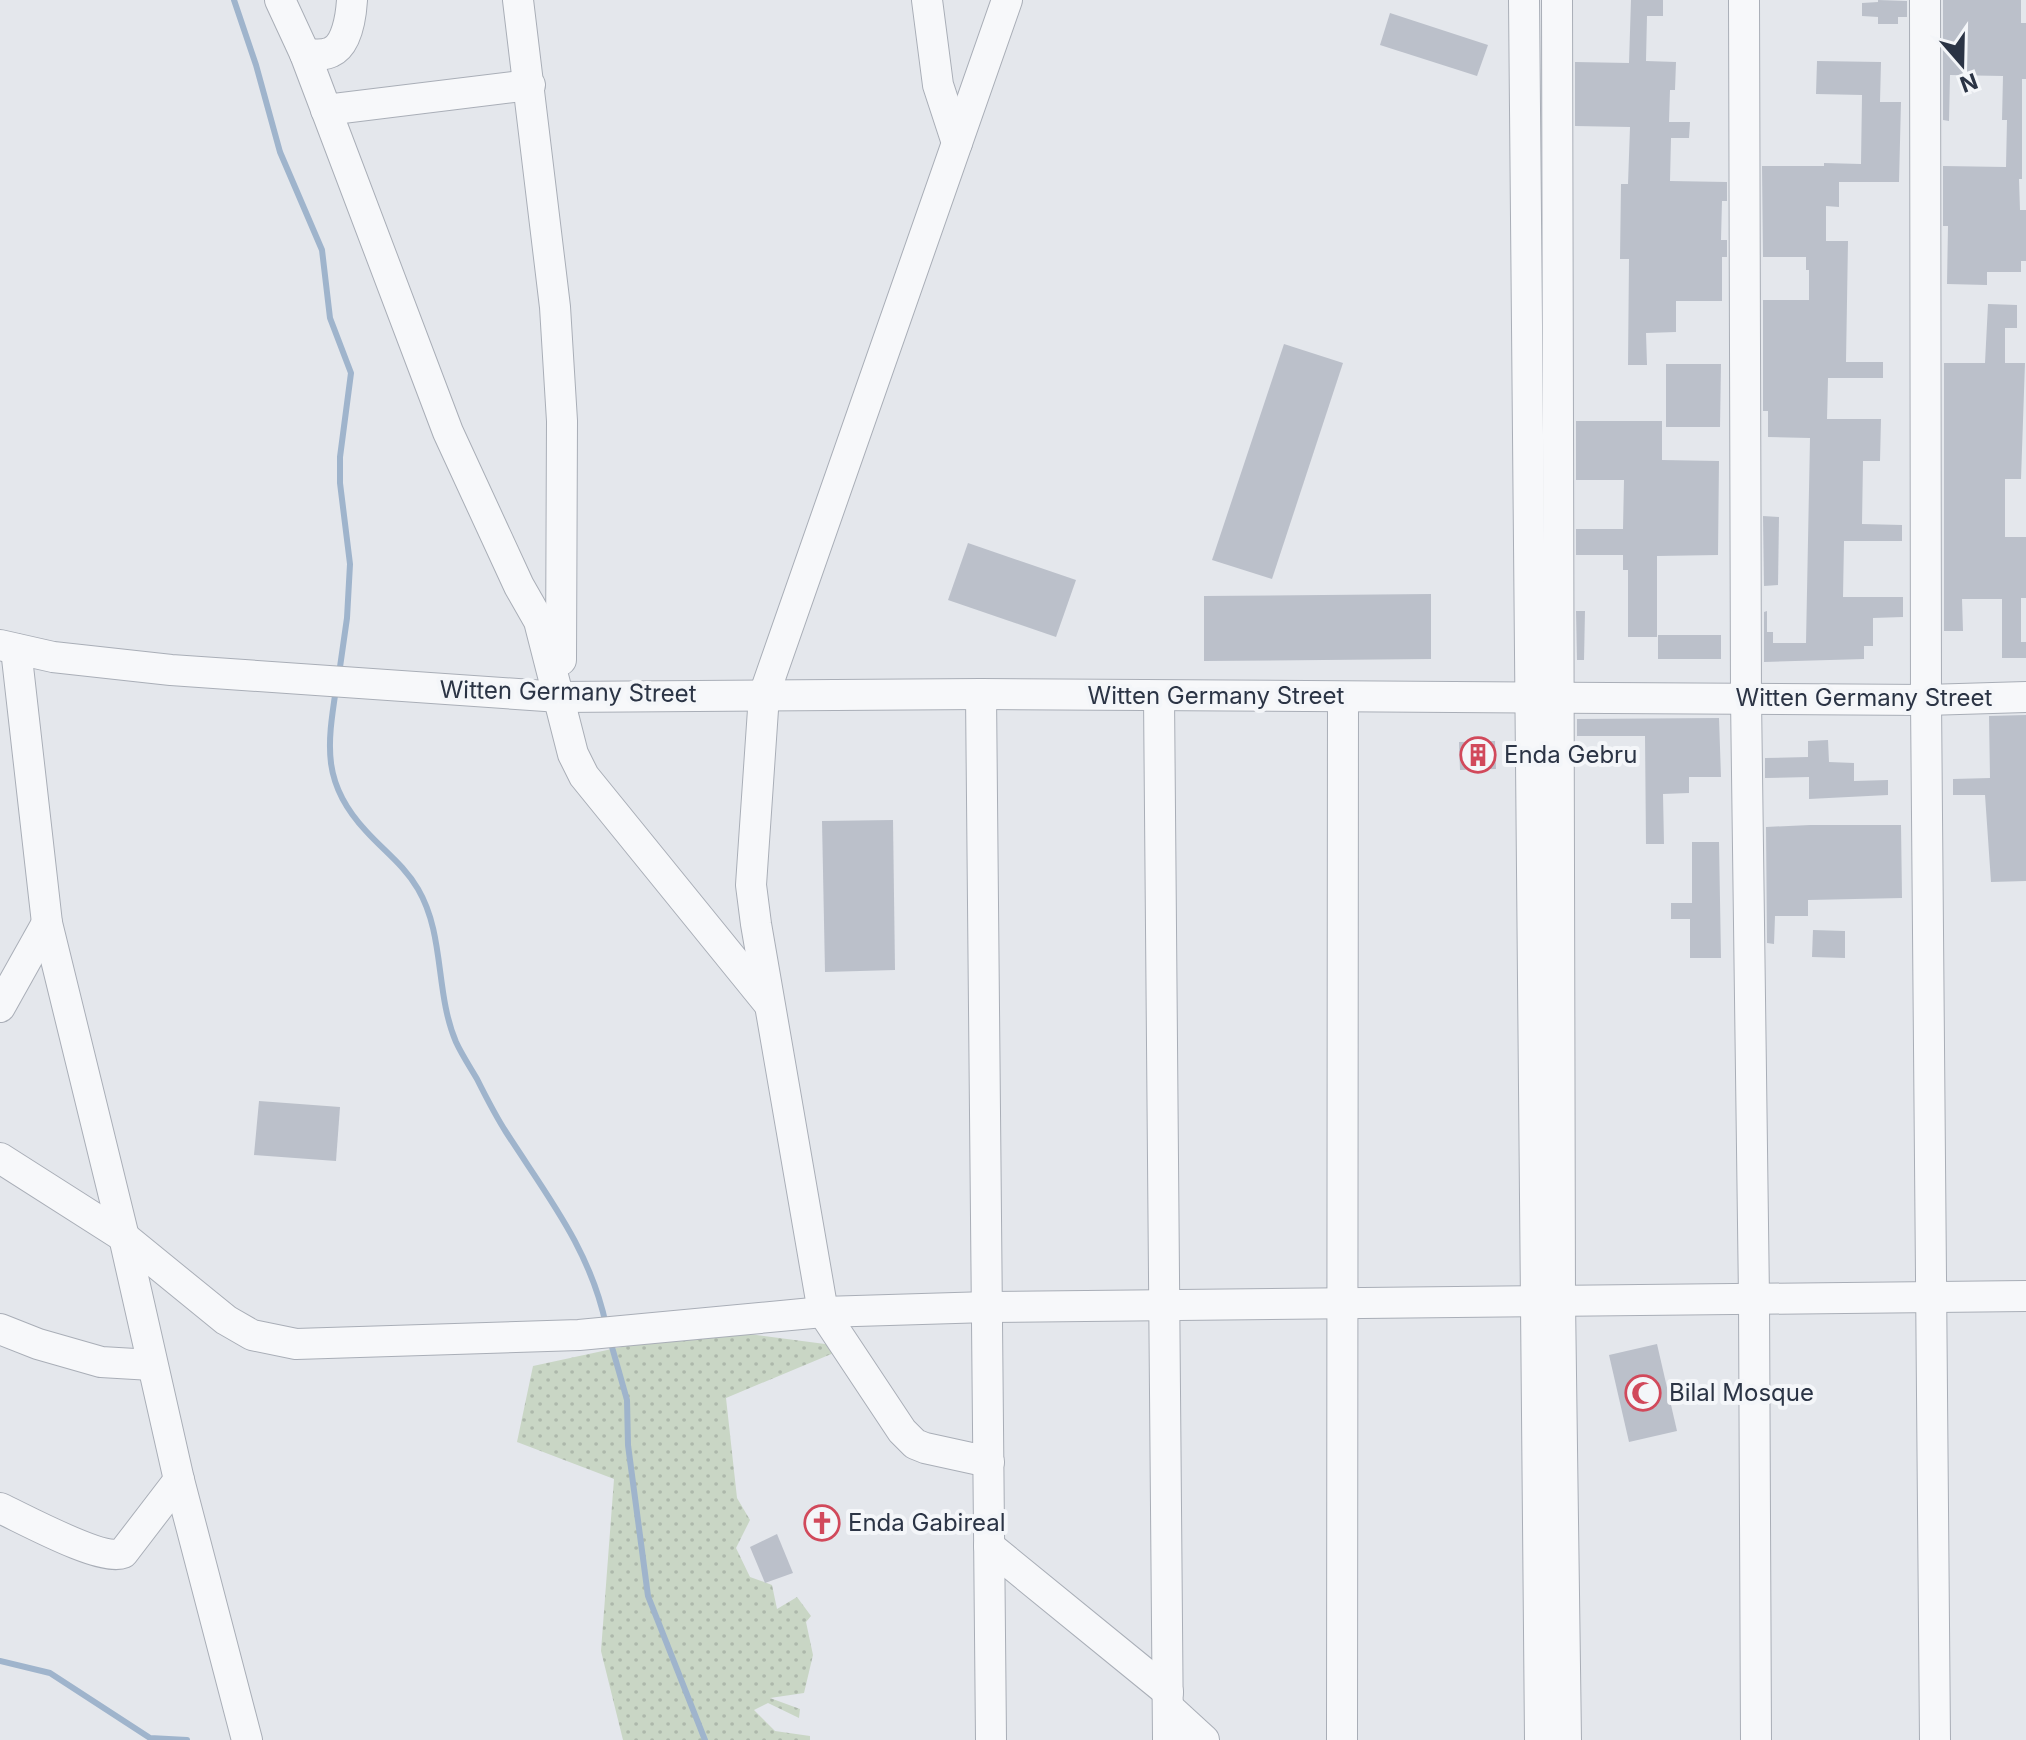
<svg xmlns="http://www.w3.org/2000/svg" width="2026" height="1740" font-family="Inter,sans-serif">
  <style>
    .park { fill: url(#park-dots) }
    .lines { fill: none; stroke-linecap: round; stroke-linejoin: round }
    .stream { stroke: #9fb4cc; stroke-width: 6 }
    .building { fill: #bbc0ca }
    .minor-casing { stroke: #a9aeb7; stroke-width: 32 }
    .minor { stroke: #f7f8fa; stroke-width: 30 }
    .labels { text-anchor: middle; stroke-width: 8; stroke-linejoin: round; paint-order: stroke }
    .street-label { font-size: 24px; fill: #2b3445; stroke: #f4f6f9 }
    .poi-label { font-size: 24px; fill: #2b3445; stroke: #f4f6f9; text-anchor: start }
  </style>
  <defs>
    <pattern id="park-dots" width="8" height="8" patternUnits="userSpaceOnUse" patternTransform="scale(2)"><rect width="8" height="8" fill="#c9d6c5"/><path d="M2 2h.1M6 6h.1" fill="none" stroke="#adb8ab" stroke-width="1.8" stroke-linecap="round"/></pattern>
  </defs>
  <rect width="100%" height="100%" fill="#e4e7ec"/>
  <!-- park -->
  <polygon class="park" points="749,1334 848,1347 726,1398 737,1498 750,1520 736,1548 750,1577 772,1585 777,1609 797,1597 811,1616 806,1622 813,1655 804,1693 770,1698 800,1709 799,1718 768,1703 754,1710 775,1731 810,1736 810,1740 623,1740 601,1651 614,1479 517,1442 533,1366 649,1341"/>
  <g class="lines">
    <!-- stream -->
    <g class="stream">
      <polyline points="234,0 256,65 280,152 322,250 330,318 351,373 340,457 340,483 350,564 347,618 339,674"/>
      <path d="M336,689C327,747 322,784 366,831C384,851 404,865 418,889C445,935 435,993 456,1042C462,1055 470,1067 477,1079C486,1097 495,1115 506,1132C547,1196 590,1249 606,1325"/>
      <polyline points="610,1340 627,1400 628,1445 648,1596 705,1740"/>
      <polyline points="0,1661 50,1673 150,1738 187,1740"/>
    </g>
  </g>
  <!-- building -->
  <g class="building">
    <polygon points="1631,0 1663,0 1663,16 1647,16 1646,61 1676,62 1675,90 1670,90 1669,122 1690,122 1689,138 1671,138 1670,181 1727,182 1727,201 1722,201 1721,240 1727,240 1727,257 1722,257 1722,301 1676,301 1676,332 1646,333 1647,365 1628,365 1629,259 1620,259 1621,184 1628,184 1630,127 1575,126 1575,62 1629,63"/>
    <polygon points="1878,0 1907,1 1907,17 1898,17 1898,24 1878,24 1878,17 1862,16 1862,3 1878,2"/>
    <polygon points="1943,0 2021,0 2021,23 2026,23 2026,79 2022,79 2022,179 2019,179 2020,210 2026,210 2026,261 2021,261 2021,272 1987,272 1987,285 1947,284 1948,226 1943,226 1943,166 2006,167 2007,120 2002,120 2003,76 1950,75 1949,121 1943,120"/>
    <polygon points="1390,13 1488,45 1477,76 1380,45"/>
    <polygon points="1817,61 1881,62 1880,102 1901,102 1899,182 1839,182 1839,207 1826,206 1826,241 1848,241 1846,362 1883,362 1883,378 1828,378 1827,419 1881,419 1880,461 1863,461 1862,524 1902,525 1902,541 1844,541 1843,597 1903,597 1903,617 1873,618 1873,646 1864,646 1864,659 1764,662 1764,612 1767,611 1767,632 1773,632 1773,643 1806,643 1810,438 1768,437 1768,411 1763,411 1763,300 1809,300 1809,270 1806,270 1806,257 1763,257 1762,166 1824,166 1824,163 1861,164 1862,95 1816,94"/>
    <polygon points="1988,304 2017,305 2017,328 2005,328 2005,363 2025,363 2021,479 2005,479 2005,537 2026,537 2026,598 2021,598 2021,642 2026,642 2026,658 2002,658 2002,599 1962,599 1963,631 1944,631 1944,363 1985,363"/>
    <polygon points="1284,344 1343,363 1272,579 1212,560"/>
    <polygon points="1666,364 1721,364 1720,427 1666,427"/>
    <polygon points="1576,421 1662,421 1662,460 1719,461 1718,555 1657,556 1657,637 1628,637 1628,570 1623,570 1623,555 1576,555 1576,529 1623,529 1624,480 1576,480"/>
    <polygon points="1763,516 1779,517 1778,585 1764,586"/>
    <polygon points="968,543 1076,580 1056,637 948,600"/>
    <polygon points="1431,594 1431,659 1204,661 1204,596"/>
    <polygon points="1576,611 1585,611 1584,660 1577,660"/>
    <rect x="1658" y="635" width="63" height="24"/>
    <polygon points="2026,715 2026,881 1991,882 1985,795 1953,795 1953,779 1990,778 1989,716"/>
    <polygon points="1719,718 1721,777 1689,777 1689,793 1663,794 1664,844 1646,844 1645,736 1577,736 1577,719"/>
    <polygon points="1828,740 1829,762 1854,763 1854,781 1888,780 1888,795 1809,799 1809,777 1765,778 1765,758 1808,757 1808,741"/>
    <polygon points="1495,741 1496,769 1460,770 1459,742"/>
    <polygon points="893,820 895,970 825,972 822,821"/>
    <polygon points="1810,825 1901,825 1902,898 1808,900 1808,916 1775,916 1774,944 1767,943 1766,827"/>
    <polygon points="1692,842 1719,842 1721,958 1690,958 1690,919 1671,919 1671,903 1692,903"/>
    <polygon points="1813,930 1845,931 1845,958 1812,957"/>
    <polygon points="259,1101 340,1107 336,1161 254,1155"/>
    <polygon points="1657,1344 1677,1431 1629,1442 1609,1355"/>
    <polygon points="819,1509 837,1518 823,1537 807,1528"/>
    <polygon points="777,1534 793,1573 765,1583 750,1547"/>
  </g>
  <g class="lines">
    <defs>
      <g id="minor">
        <polyline points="280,0 305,54 448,432 519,586 539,621 573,754 584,776 769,1004"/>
        <polyline points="518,0 555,307 562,421 561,660"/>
        <polyline points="927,0 938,85 957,143"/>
        <polyline points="1524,0 1540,1740"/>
        <polyline points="1557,0 1560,1301 1566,1740"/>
        <polyline points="1744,0 1746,698 1754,1299 1756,1740"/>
        <polyline points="1925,0 1926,700 1935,1740"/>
        <path d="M305,54C313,54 323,56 331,52C347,45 351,16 352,0"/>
        <polyline points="326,110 530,85"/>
        <polyline points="0,645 53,657 171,670 560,697 981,694 1926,700 2026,697"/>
        <polyline points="16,649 47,923 124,1237 179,1480 247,1740"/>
        <polyline points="981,694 991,1740"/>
        <polyline points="1159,696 1168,1740"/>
        <polyline points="0,1007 47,923"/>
        <polyline points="0,1158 124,1237 226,1320 252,1335 296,1344 579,1335 823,1312 988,1307 2026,1296"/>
        <polyline points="0,1329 38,1344 101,1362 152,1365"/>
        <polyline points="989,1462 925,1448 915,1444 902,1431 823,1312 756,924 751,885 764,695 1007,0"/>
        <path d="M0,1508C24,1519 102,1562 123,1553L179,1480"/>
        <polyline points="989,1546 1168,1692"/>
        <polyline points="1168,1707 1204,1740"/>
        <polyline points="1342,1740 1343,697"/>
      </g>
    </defs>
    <!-- minor casing -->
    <use href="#minor" class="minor-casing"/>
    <!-- minor -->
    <use href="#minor" class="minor"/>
  </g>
  <!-- icons -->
  <defs>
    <symbol id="building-ring" viewBox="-11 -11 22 22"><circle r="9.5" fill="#f4f6f9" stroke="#d1495b" stroke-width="1.5"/><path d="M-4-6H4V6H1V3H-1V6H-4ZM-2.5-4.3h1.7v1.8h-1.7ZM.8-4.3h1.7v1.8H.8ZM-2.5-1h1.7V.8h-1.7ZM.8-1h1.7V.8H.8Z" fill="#d1495b"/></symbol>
    <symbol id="mosque-ring" viewBox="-11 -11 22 22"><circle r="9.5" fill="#f4f6f9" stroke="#d1495b" stroke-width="1.5"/><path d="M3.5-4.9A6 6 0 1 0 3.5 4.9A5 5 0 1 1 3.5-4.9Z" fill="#d1495b"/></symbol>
    <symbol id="church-ring" viewBox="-11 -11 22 22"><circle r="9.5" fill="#f4f6f9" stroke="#d1495b" stroke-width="1.5"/><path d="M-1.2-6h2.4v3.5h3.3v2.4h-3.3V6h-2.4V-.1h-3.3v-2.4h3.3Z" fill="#d1495b"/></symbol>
  </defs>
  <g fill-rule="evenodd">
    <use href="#building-ring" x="1458" y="735" width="40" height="40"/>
    <use href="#mosque-ring" x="1623" y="1373" width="40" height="40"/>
    <use href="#church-ring" x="802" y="1503" width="40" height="40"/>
  </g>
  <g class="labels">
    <!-- street labels -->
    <g class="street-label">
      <text transform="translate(568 692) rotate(1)" y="8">Witten Germany Street</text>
      <text x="1216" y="704">Witten Germany Street</text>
      <text x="1864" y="706">Witten Germany Street</text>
    </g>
    <!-- poi labels -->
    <g class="poi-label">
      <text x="1504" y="763">Enda Gebru</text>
      <text x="1669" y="1401">Bilal Mosque</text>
      <text x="848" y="1531">Enda Gabireal</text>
    </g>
  </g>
  <!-- north arrow -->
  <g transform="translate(1962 64) rotate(160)" stroke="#f4f6f9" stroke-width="6" paint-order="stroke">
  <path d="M0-6L14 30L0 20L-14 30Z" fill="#2b3445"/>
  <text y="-12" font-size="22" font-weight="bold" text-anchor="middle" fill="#2b3445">N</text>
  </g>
</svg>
